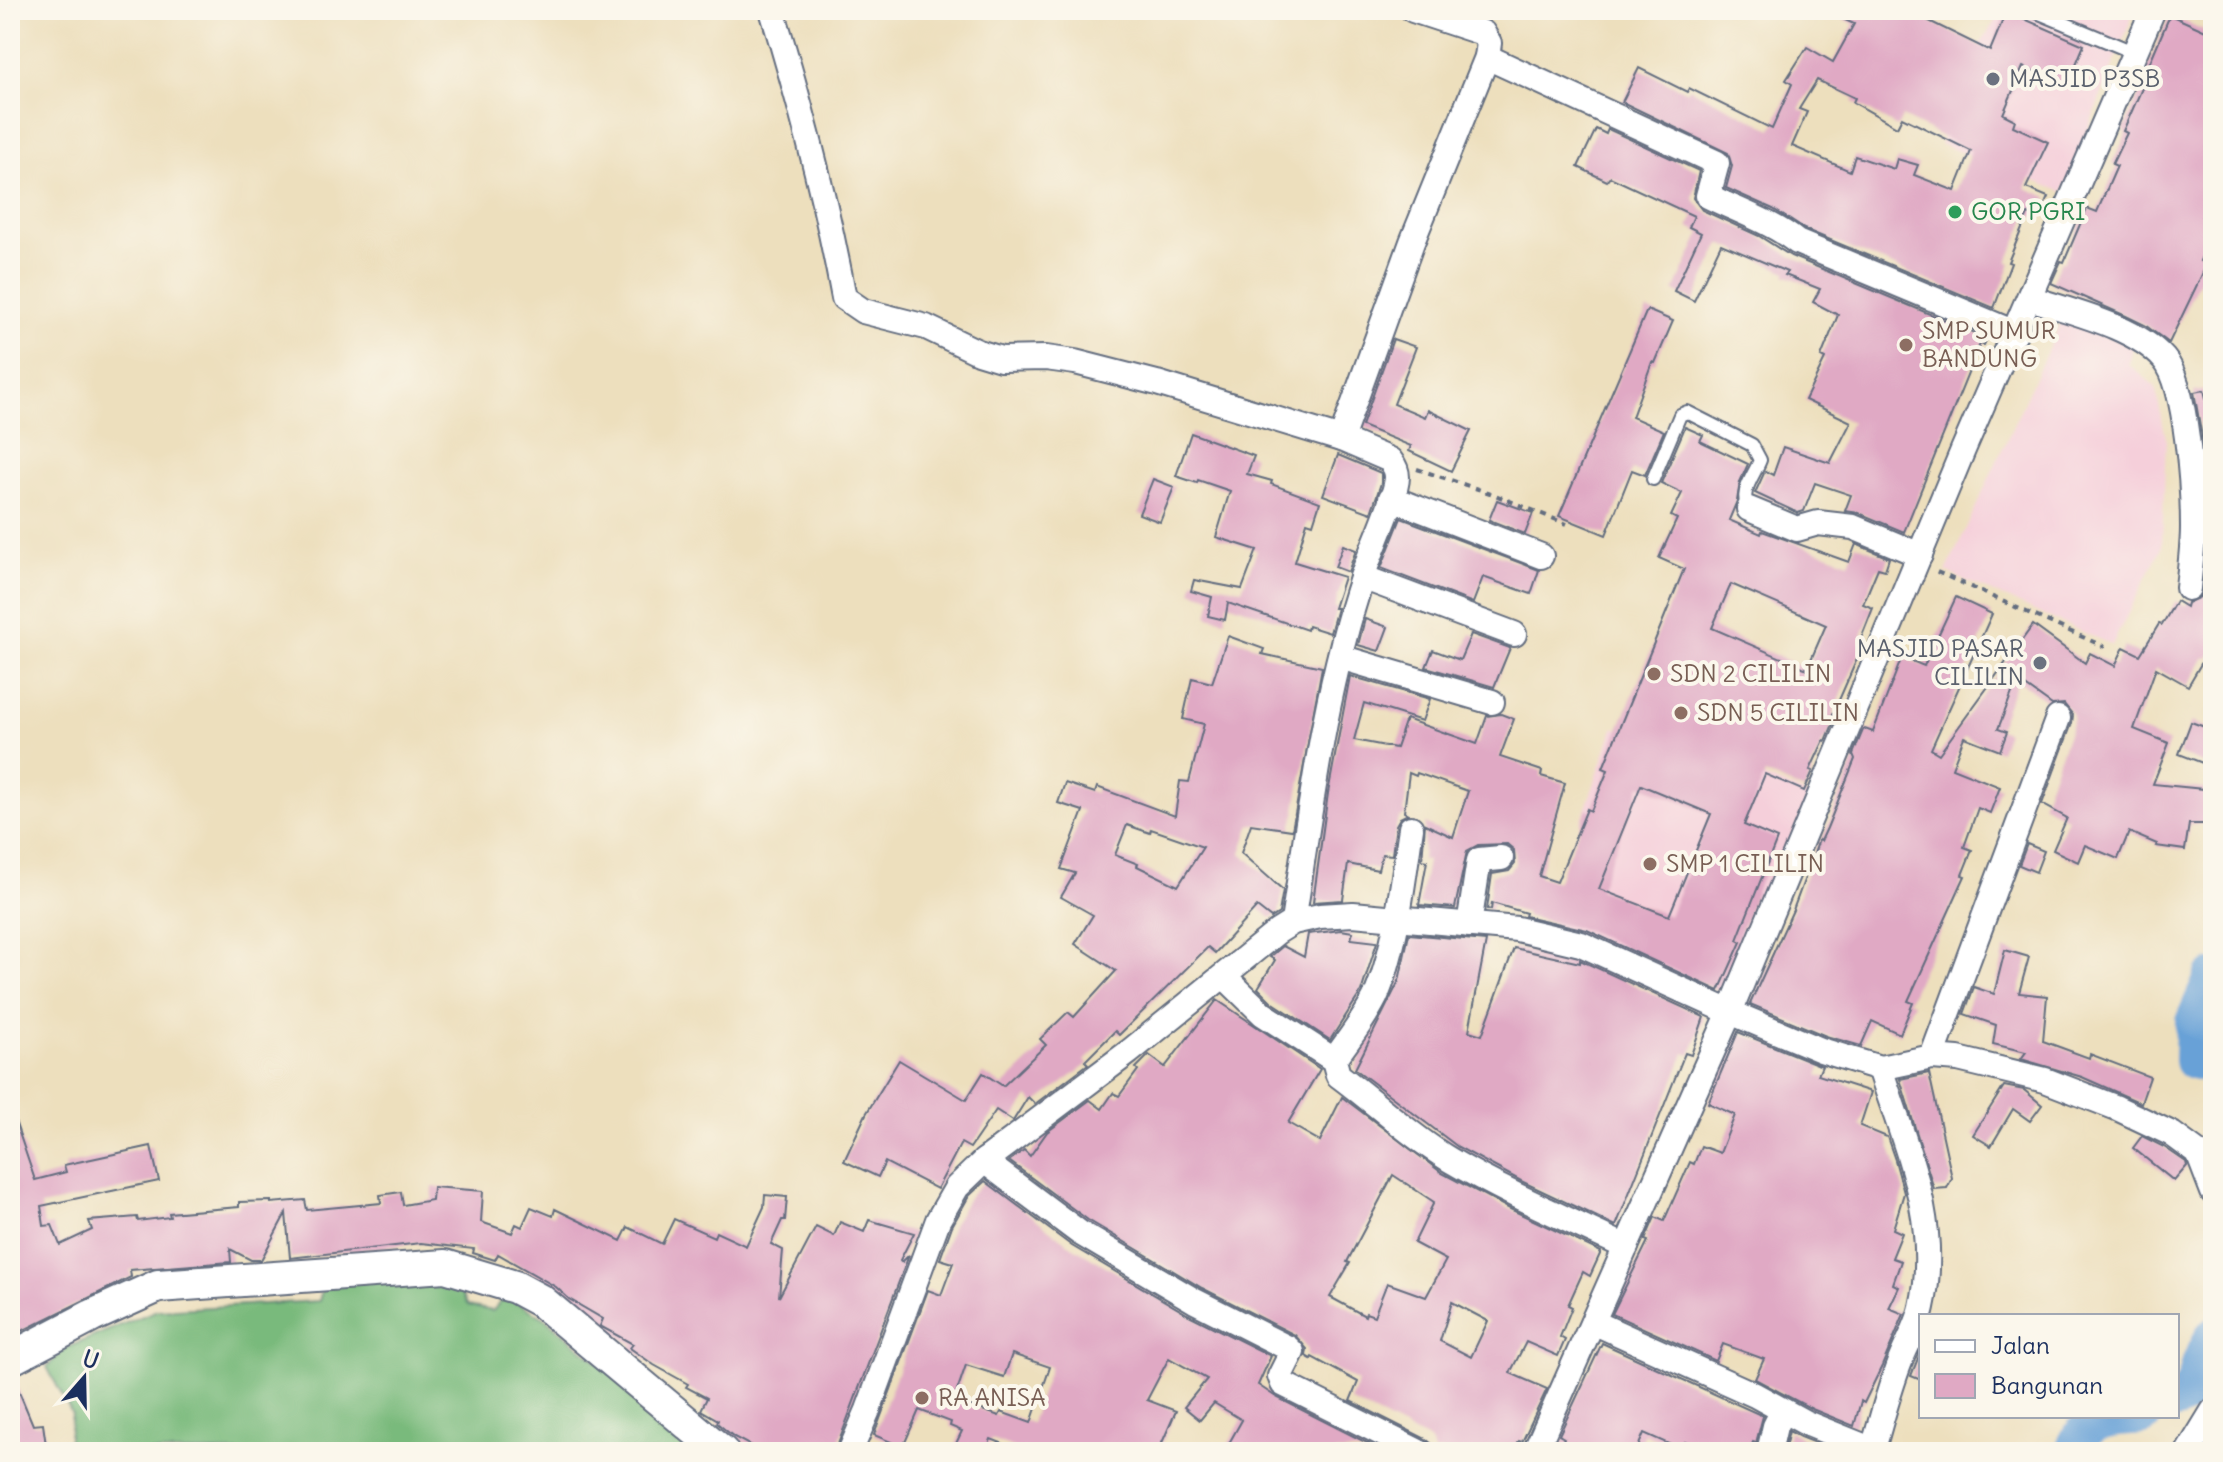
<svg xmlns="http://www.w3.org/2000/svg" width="2223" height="1462" font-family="Delius,sans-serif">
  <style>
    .built { fill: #f5cfda; fill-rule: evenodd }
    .forest { fill: #79ba7b; stroke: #4a746c; stroke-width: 2 }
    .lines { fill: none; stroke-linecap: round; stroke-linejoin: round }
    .river { stroke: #68a1d7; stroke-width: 38 }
    .building { fill: #e0a9c4; fill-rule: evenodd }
    .lane-casing { stroke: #646d7f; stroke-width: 16 }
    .street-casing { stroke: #646d7f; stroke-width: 28 }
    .secondary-casing { stroke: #646d7f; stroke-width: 36 }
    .path { stroke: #646d7f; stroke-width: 4; stroke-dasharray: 6 6; stroke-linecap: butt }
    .lane { stroke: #fff; stroke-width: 12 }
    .street { stroke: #fff; stroke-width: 24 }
    .secondary { stroke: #fff; stroke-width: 32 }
    .worship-dot { fill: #6b7280; stroke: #fbf7ec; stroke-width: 3 }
    .leisure-dot { fill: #2e9e5b; stroke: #fbf7ec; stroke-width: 3 }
    .education-dot { fill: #8d6e63; stroke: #fbf7ec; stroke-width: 3 }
    .labels { text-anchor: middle; stroke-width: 8; stroke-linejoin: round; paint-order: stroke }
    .worship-label { font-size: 24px; fill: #5b616d; stroke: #fbf7ec; text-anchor: start }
    .leisure-label { font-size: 24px; fill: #27864d; stroke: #fbf7ec; text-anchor: start }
    .education-label { font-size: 24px; fill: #785e54; stroke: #fbf7ec; text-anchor: start }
  </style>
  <rect width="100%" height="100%" fill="#fbf7ec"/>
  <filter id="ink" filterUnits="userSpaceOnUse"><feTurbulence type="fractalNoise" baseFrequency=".0125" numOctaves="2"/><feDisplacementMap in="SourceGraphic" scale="16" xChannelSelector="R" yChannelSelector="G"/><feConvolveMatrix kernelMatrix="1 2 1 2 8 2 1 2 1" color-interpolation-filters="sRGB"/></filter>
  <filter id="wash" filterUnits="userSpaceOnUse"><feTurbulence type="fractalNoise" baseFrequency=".006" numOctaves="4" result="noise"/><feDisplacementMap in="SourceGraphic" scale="32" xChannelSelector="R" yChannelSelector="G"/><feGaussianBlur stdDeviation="1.8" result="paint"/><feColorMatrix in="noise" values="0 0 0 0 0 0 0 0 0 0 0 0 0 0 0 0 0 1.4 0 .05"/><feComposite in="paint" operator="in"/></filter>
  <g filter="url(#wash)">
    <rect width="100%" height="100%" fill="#eddfbd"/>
    <!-- built -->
    <g class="built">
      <path d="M1997,10H2135L2063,192L1940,144L1982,41L2001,12ZM2048,30L2084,45L2067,85ZM1987,107L2015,120L2006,140Z"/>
      <polygon points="2062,319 2133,346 2128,364 2155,386 2166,438 2162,547 2112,645 1946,572"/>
      <path d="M1614,727L1656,744L1732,764L1809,796L1722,1002L1552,925L1568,860ZM1608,770L1762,780L1676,900L1711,814L1641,785L1569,865ZM1578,881L1657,911L1643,948ZM1731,885L1755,896L1742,929ZM1700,952L1730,966L1718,994L1687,980Z"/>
    </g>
    <!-- forest -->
    <polygon class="forest" points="450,1272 468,1306 493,1311 505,1295 546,1319 705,1452 67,1452 72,1414 47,1367 66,1348 157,1310 319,1301 324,1283"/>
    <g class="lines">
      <!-- river -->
      <g class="river">
        <polyline points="2213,978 2194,1022 2193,1060 2213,1064"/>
        <path d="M2177,1401C2195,1393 2196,1379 2201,1362C2204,1354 2209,1346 2213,1337"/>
        <path d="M2073,1452C2087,1415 2109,1419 2143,1416"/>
      </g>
    </g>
    <g id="blocks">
      <!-- building -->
      <g class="building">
        <path d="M1823,10H1928L1923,18L1990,51L2007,10H2026L2022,18L2084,45L2067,86L2023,67L2003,114L2015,120L2013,126L2048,142L2026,188L2048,197L2039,218L2028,214L2008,262L2011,263L1994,308L1804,229L1773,209L1726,188L1732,166L1728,153L1622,102L1639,68L1687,92L1689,88L1772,129L1792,84L1786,80L1807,47L1833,62L1854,24ZM1817,80L1855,98L1853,102L1897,127L1902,117L1971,151L1955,191L1914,175L1918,165L1897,159L1894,169L1855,156L1850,171L1792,146L1807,112L1799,109Z"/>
        <polygon points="2170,15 2208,32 2207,34 2213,37 2213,193 2202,216 2213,221 2213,231 2200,261 2207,264 2169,343 2145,325 2126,316 2051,283 2061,261 2064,262 2087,208 2097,212 2117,166 2112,164 2127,133 2123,131 2143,86 2140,85"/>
        <polygon points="1596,129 1606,134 1608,129 1699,171 1693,198 1702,210 1759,236 1791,256 1987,338 1984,345 1980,344 1904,532 1859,513 1845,511 1851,495 1815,483 1804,511 1798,513 1755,493 1765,471 1773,475 1783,447 1830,463 1851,422 1805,400 1825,359 1821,357 1838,315 1813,302 1820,289 1785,275 1787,272 1721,244 1694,301 1674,291 1701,233 1689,227 1694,216 1610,177 1607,181 1578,167"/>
        <polygon points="1647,310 1673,321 1655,363 1652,362 1632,417 1664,431 1645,475 1632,470 1606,535 1559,516"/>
        <polygon points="1393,339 1416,347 1394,404 1425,417 1428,410 1471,431 1451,471 1409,451 1411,446 1362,426"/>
        <polygon points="2204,390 2213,426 2213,649 2208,659 2205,657 2188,686 2156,668 2134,729 2169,743 2153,784 2213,790 2213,824 2189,824 2185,850 2156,846 2157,844 2129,832 2118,859 2085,845 2078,862 2053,850 2067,818 2042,804 2072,723 2073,715 2064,704 2052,705 2017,680 1998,729 2007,732 2000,751 1964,737 1952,768 2000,787 1990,813 1978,808 1964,847 1972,850 1962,875 1965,876 1908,1001 1913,1003 1900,1034 1872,1021 1861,1046 1826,1036 1750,1004 1793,910 1819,840 1821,841 1827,828 1855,759 1853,754 1863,730 1865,729 1873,732 1902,657 1924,666 1956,597 1992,614 1931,749 1939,754 2033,625 2085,663 2090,653 2115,666 2124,647 2140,655 2159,624 2162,625 2176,601 2186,607 2187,603 2200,597 2206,559 2208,510 2202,437 2194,392"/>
        <path d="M1685,427L1703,435L1700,441L1748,464L1740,482L1737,501L1729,520L1761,534L1762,531L1846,561L1849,562L1856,544L1889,558L1885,570L1878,568L1863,604L1873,608L1860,641L1864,643L1832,716L1836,717L1826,741L1824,740L1810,770L1813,771L1804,791L1765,774L1744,825L1777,839L1737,940L1741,942L1719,991L1587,930L1525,916L1526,913L1492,903L1491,910L1487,909L1492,874L1509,871L1515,864L1514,850L1507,844L1478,845L1467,851L1455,908L1419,905L1427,861L1422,860L1425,824L1453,837L1468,791L1417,773L1416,776L1409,773L1404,812L1408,814L1400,818L1396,825L1392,855L1382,854L1378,870L1348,864L1343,900L1313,902L1328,793L1350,676L1430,699L1422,721L1364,703L1354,740L1396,748L1406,719L1477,744L1487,716L1501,714L1514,719L1500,757L1542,771L1541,776L1565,783L1539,876L1557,882L1587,809L1591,811L1608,770L1603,768L1684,569L1659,558L1677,519L1671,516L1682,493L1661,483ZM1731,584L1826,625L1807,669L1712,628ZM1641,785L1711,814L1669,916L1599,889Z"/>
        <polygon points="1191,433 1254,456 1247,474 1272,481 1271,484 1320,502 1313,524 1307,522 1295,562 1344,577 1334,608 1337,608 1330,633 1308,626 1307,630 1228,603 1225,620 1208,616 1212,597 1191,591 1194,580 1242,589 1257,550 1216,537 1230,491 1198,480 1197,483 1176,476"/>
        <polygon points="1338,455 1381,473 1381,483 1371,513 1323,495"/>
        <polygon points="1153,479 1174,487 1160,522 1139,514"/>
        <polygon points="1497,500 1533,513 1525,534 1489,520"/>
        <polygon points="1401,518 1539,570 1531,594 1483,577 1473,603 1381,568"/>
        <polygon points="1343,545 1356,550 1348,572 1335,567"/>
        <polygon points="1365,619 1388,627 1379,651 1358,645"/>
        <polygon points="1471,634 1510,648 1494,687 1426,667 1433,650 1460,660"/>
        <path d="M1228,636L1264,649L1262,654L1322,667L1292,830L1251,824L1241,853L1283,890L1279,913L1271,918L1257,907L1215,953L1208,947L1119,1035L1115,1031L1085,1061L1088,1064L1035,1104L1028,1097L1013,1121L996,1110L970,1148L961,1143L937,1189L885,1162L878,1177L844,1161L866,1114L899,1060L966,1100L983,1073L1003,1086L1046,1045L1040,1039L1068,1012L1074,1017L1116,971L1075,944L1093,915L1061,897L1075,873L1061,869L1083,811L1058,803L1065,783L1095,793L1097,787L1175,816L1180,781L1189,782L1204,724L1183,719L1192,678L1212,683ZM1127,825L1150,833L1151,829L1203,847L1178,886L1137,866L1138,864L1115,855Z"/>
        <polygon points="2191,722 2213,730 2213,767 2179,754"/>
        <polygon points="2027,844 2044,851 2036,872 2019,865"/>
        <polygon points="1341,930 1353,932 1351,939 1377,942 1361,992 1330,1040 1272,1002 1258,988 1275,960 1270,957 1283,946 1304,957 1308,934"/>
        <polygon points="1409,934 1486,941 1469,1031 1482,1035 1514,948 1580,963 1580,960 1704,1017 1691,1055 1685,1053 1616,1226 1521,1181 1458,1147 1355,1069 1399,981"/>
        <polygon points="2005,950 2029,957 2019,993 2047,996 2043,1041 2089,1058 2090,1054 2150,1077 2141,1103 2082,1077 2021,1059 2026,1052 1993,1044 1996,1025 1964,1014 1974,987 1994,994"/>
        <path d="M1217,1000L1320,1069L1288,1123L1320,1141L1342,1097L1442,1173L1508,1208L1601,1252L1590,1276L1583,1272L1568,1305L1572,1307L1560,1337L1565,1340L1558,1356L1526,1342L1510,1373L1547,1389L1522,1442L1519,1441L1514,1452H1434L1432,1444L1426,1439L1350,1401L1358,1382L1312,1357L1311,1359L1306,1356L1307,1349L1295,1335L1202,1288L1088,1220L1009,1161L1024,1150L1030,1156L1047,1132L1090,1100L1102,1109L1113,1093L1119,1096L1138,1070L1136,1068L1149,1055L1165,1067ZM1393,1175L1434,1202L1414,1243L1446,1260L1426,1297L1387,1283L1374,1316L1366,1313L1365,1316L1330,1297L1350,1263L1347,1262ZM1452,1302L1488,1321L1471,1357L1440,1341Z"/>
        <polygon points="1738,1032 1822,1066 1818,1075 1871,1092 1860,1126 1887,1137 1895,1160 1904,1193 1893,1229 1902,1233 1892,1258 1901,1261 1893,1284 1899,1287 1889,1308 1904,1314 1882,1366 1864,1403 1861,1401 1854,1426 1812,1409 1755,1379 1764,1359 1723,1344 1716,1361 1612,1314 1648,1241 1645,1240 1655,1217 1664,1221 1690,1162 1694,1164 1701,1146 1720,1153 1735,1115 1708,1103"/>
        <polygon points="1929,1073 1952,1178 1947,1188 1934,1189 1900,1079"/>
        <polygon points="2004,1086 2024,1090 2042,1105 2030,1121 2013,1109 1991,1146 1973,1135"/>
        <polygon points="10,1115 13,1115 35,1180 66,1172 64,1165 151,1146 159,1181 41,1206 44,1226 52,1225 60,1245 92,1230 89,1221 137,1217 138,1221 170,1217 169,1213 239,1207 239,1202 271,1201 271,1203 305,1200 307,1210 381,1203 380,1195 401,1192 403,1205 432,1200 433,1187 483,1191 481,1222 512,1233 516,1224 522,1227 531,1207 553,1216 555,1209 621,1241 628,1227 662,1244 674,1219 714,1237 716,1232 746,1246 764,1207 765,1195 787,1197 785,1220 782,1220 771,1244 783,1250 779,1297 816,1227 834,1236 840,1222 864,1232 869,1220 914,1233 900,1260 902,1262 909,1255 835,1452 762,1452 734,1437 717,1423 718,1420 701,1410 707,1398 686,1387 688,1384 654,1365 630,1348 633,1344 600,1326 603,1319 569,1299 556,1287 498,1254 495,1260 473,1253 474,1249 421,1243 290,1258 286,1213 261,1260 251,1260 230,1249 231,1262 130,1270 131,1277 18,1333 10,1314"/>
        <polygon points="2142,1136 2164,1147 2186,1162 2187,1166 2174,1181 2133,1148"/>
        <path d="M985,1181L1072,1246L1187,1314L1271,1356L1258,1385L1276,1397L1385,1452H1224L1242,1420L1214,1403L1200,1420L1184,1407L1207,1379L1169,1358L1147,1400L1176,1411L1158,1452H1025L991,1439L986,1452H952L962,1431L950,1426L951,1422L919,1410L903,1447L874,1435L928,1290L941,1295L953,1263L940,1259L952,1226L969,1196ZM1012,1354L1050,1367L1031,1423L1001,1412L999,1416L954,1400L966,1365L1004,1377Z"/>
        <polygon points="1602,1343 1763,1416 1756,1443 1753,1442 1749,1452 1710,1452 1685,1442 1682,1450 1644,1433 1636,1452 1556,1452 1564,1438 1559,1435"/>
        <polygon points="1921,1351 1921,1380 1911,1376"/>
        <polygon points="13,1377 33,1425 43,1424 47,1452 10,1452 10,1378"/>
        <polygon points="1789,1431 1800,1437 1838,1452 1784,1452"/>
      </g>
    </g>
  </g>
  <g filter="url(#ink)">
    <use href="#blocks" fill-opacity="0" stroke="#646d7f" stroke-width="2"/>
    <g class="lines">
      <defs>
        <g id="lane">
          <polyline points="2037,12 2133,52"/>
          <path d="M1653,479L1680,415L1687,412L1752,445L1760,460C1754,476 1738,493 1749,509"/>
        </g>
        <g id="street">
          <path d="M772,10C801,105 826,200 844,298L863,311L926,327L978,352L1001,359L1046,358L1075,362L1157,383L1341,439L1390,460C1394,465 1397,470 1397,477C1397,496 1370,552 1363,575C1325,688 1311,805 1293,922"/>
          <path d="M1487,57L1717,163L1708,196C1738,211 1772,222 1797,242L2015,333"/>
          <path d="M2030,298C2071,312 2135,326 2164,359C2187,385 2193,490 2193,527C2193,547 2190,568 2188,588"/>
          <polyline points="1341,439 1412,242 1487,57 1489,43 1483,33 1413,10"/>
          <polyline points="1391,498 1541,556"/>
          <polyline points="1749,509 1797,529 1818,523 1853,527 1920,555"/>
          <polyline points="1362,577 1514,634"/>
          <polyline points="1340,657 1492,702"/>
          <polyline points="1469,925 1479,860 1501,858"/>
          <path d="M1224,976L1263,1014L1334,1060L1338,1075C1376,1103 1409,1135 1450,1160C1506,1193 1567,1219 1626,1247"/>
          <polyline points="1932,1057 2058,718"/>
          <path d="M1334,1060C1348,1040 1364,1020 1375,998C1396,951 1403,880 1411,828"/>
          <polyline points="984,1161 1080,1233 1195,1301 1288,1348 1292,1352 1280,1376 1283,1384 1419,1452"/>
          <polyline points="1593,1322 1755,1395 1806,1423 1873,1450"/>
          <polyline points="850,1452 868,1410 938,1220 957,1187 984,1161 1129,1052 1277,932 1293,922 1320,916 1353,914 1517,929 1581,944 1730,1012 1821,1050 1880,1068 1932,1057 1958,1059 2045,1080 2117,1108 2172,1134 2198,1153 2213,1192"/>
          <polyline points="1535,1452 1730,1012 1963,450 2153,10"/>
          <polyline points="1769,1452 1775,1426 1782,1412"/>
          <path d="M1872,1452C1881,1422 1888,1393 1899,1364C1906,1345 1918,1326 1922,1307C1941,1223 1905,1146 1880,1068"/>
          <polyline points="2188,1452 2213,1411"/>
        </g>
        <polyline id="secondary" points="10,1359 92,1316 158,1286 445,1266 515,1287 541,1301 722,1452"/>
      </defs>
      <!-- lane casing -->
      <use href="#lane" class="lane-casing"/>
      <!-- street casing -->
      <use href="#street" class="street-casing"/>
      <!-- secondary casing -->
      <use href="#secondary" class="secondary-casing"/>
      <!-- path -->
      <g class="path">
        <polyline points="1417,469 1490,493 1567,524"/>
        <polyline points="1937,572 2105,647"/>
      </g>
      <!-- lane -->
      <use href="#lane" class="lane"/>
      <!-- street -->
      <use href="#street" class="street"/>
      <!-- secondary -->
      <use href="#secondary" class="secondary"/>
    </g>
  </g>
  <!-- markers -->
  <g class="worship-dot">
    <circle cx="1993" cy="79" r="8"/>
    <circle cx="2040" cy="663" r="8"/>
  </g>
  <circle class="leisure-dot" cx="1955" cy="212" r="8"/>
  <g class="education-dot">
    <circle cx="1906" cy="345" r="8"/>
    <circle cx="1654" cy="674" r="8"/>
    <circle cx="1681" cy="713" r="8"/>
    <circle cx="1650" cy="864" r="8"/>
    <circle cx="922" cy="1398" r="8"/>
  </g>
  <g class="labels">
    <!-- worship labels -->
    <g class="worship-label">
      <text x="2009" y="87">MASJID P3SB</text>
      <text x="2024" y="657" text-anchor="end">MASJID PASAR<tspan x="2024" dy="28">CILILIN</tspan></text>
    </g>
    <!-- leisure labels -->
    <g class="leisure-label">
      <text x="1971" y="220">GOR PGRI</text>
    </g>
    <!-- education labels -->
    <g class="education-label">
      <text x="1922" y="339">SMP SUMUR<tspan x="1922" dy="28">BANDUNG</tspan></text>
      <text x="1670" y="682">SDN 2 CILILIN</text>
      <text x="1697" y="721">SDN 5 CILILIN</text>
      <text x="1666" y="872">SMP 1 CILILIN</text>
      <text x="938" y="1406">RA ANISA</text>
    </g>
  </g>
  <!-- margin -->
  <rect width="2223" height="1462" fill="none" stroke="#fbf7ec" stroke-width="40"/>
  <!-- legend -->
  <rect x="1919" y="1314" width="260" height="104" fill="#fbf7ec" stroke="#a1a7b3" stroke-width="2"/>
  <rect x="1935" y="1340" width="40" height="12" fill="#ffffff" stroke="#a1a7b3" stroke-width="2"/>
  <text x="1991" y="1354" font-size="24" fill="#1b2f5e">Jalan</text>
  <rect x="1935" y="1374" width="40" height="24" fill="#e0a9c4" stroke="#a1a7b3" stroke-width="2"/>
  <text x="1991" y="1394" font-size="24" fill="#1b2f5e">Bangunan</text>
  <!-- north arrow -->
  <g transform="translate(84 1378) rotate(20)" stroke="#fbf7ec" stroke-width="6" paint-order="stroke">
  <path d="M0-6L14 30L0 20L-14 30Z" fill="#1b2f5e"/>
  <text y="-12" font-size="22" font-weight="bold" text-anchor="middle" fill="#1b2f5e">U</text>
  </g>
</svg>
